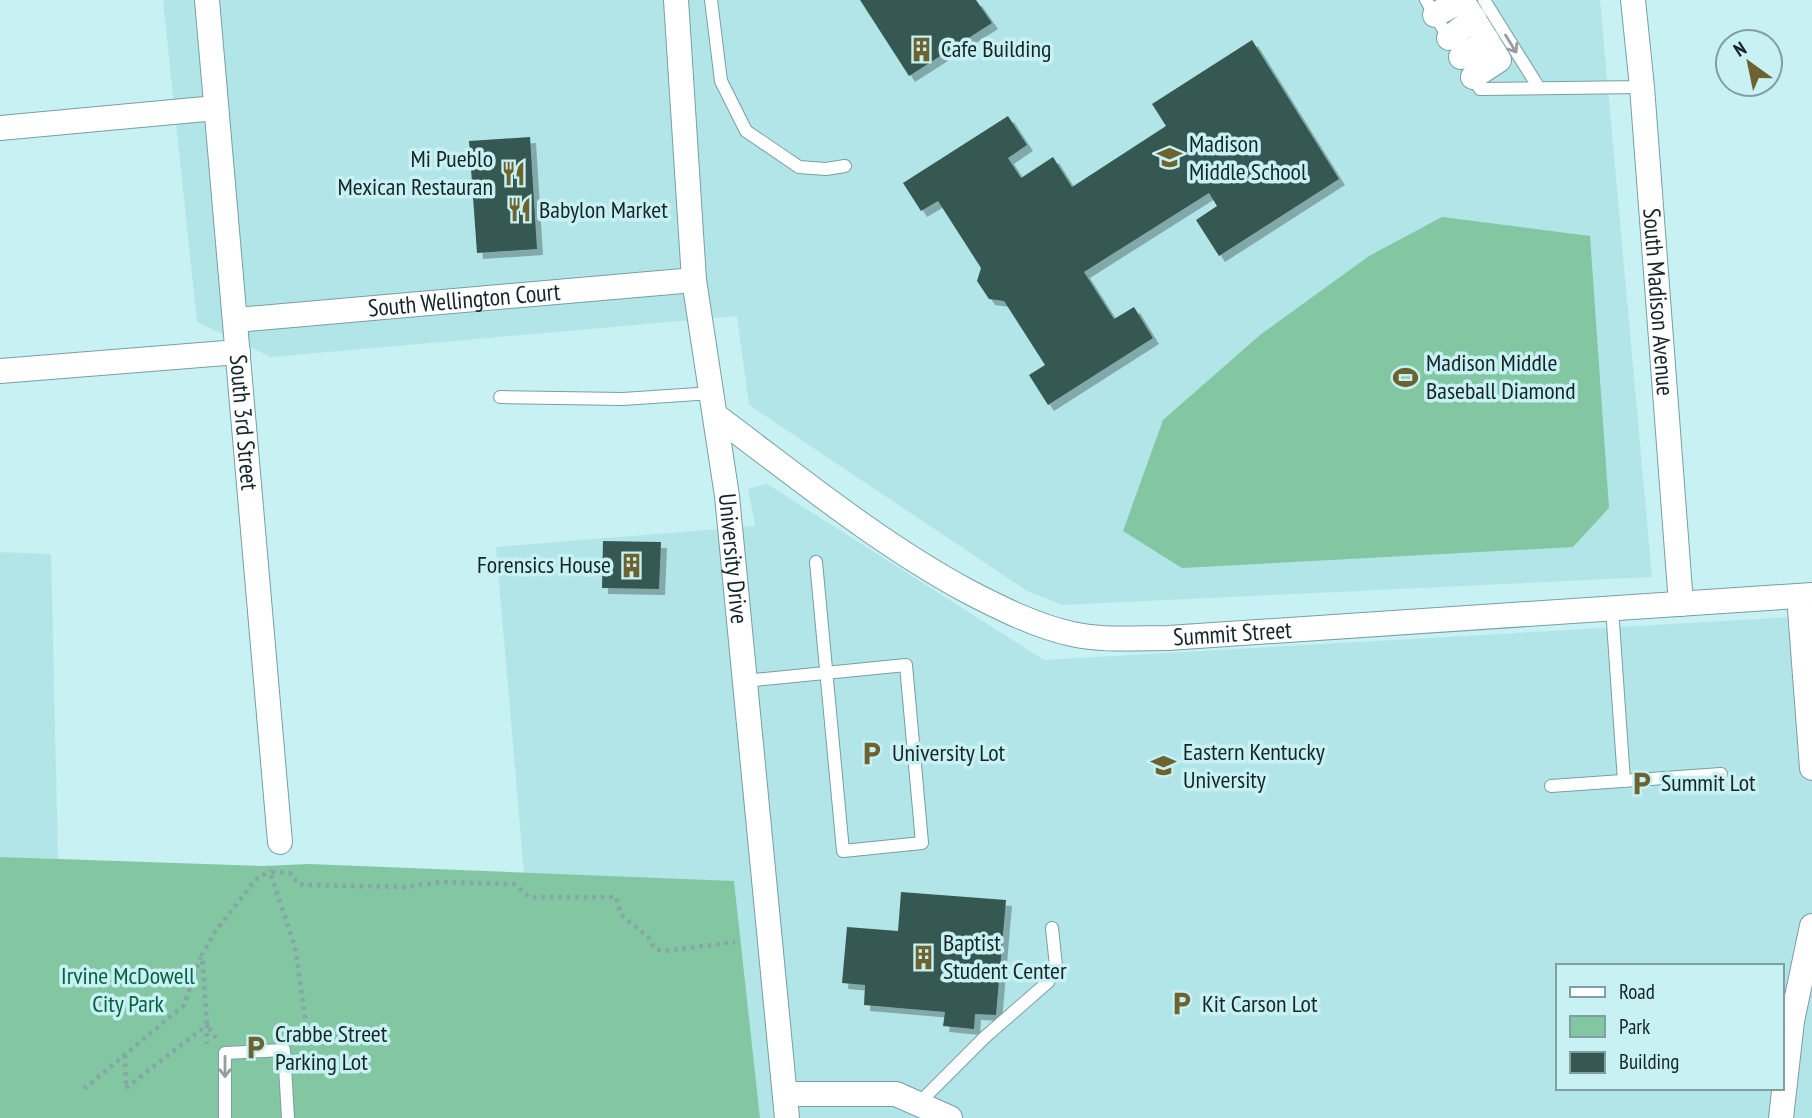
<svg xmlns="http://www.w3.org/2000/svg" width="1812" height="1118" font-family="'PT Sans Narrow',sans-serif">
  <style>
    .built { fill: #b2e5e8; fill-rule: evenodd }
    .green { fill: #83c6a2 }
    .building { fill: #355952; filter: url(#shadow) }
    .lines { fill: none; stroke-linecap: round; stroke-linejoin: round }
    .lane-casing { stroke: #789fa1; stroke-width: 14 }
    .street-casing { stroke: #789fa1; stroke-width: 26 }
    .path { stroke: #85a5a7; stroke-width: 4.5; stroke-dasharray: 3.5 5; stroke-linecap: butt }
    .lane { stroke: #fff; stroke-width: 12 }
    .street { stroke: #fff; stroke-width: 24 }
    .oneway { stroke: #969d9d }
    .labels { text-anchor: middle; stroke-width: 7; stroke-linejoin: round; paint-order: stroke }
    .poi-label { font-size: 24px; fill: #152526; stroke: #c8f1f4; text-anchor: start }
    .street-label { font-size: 24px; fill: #152526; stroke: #c8f1f4 }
    .park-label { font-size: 24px; fill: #06613f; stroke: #c8f1f4 }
  </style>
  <defs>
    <filter id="shadow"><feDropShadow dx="6" dy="6" stdDeviation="0" flood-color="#0004"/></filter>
  </defs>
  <rect width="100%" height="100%" fill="#c8f1f4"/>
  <!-- built -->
  <g class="built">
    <polygon points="163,0 1600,0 1652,577 1062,605 1027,591 749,405 737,316 271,357 197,322"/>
    <path d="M767,484L1044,660L1812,616V1118H760L734,882L524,873L496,547L755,526L748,489ZM1558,966H1782V1088H1558Z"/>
    <polygon points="0,552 51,554 58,859 0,857"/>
  </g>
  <!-- green -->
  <g class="green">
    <polygon points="1442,217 1590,236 1609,508 1573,547 1182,568 1123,531 1163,420 1260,335 1369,256"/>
    <polygon points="0,857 263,866 309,864 734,881 760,1118 0,1118"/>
  </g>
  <!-- building -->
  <g class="building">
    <polygon points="860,0 976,0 992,23 909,76"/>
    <polygon points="1252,40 1339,179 1219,256 1196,220 1217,206 1209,193 1084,272 1114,319 1134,307 1153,338 1048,405 1029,375 1045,365 1004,301 989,299 977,281 981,268 938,201 921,211 903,183 1008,116 1027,145 1008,158 1021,178 1053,157 1072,187 1166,126 1152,104"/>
    <polygon points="530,137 537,249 477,253 469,141"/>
    <polygon points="603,541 661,542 659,589 602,588"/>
    <polygon points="901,892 1006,900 996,1015 975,1014 974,1029 943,1026 945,1012 864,1005 865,985 842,983 847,927 898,931"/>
  </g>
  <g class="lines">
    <defs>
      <g id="lane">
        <polyline points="711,0 721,81 746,131 799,167 826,169 845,166"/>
        <polyline points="1426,0 1451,42"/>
        <polyline points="1484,0 1539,88"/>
        <polyline points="1472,75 1480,89 1642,87"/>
        <polyline points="500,397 623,399 712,393"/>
        <polyline points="1612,608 1624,781"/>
        <polyline points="744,681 906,665 922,843 843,851 816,562"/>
        <polyline points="1551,786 1721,774"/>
        <polyline points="918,1104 985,1037 1048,982 1056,966 1052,928"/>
        <polyline points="225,1118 225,1053 284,1050 288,1118"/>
      </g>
      <g id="street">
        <path id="s1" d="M207,0L280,842"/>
        <path id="s2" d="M676,0L694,280L727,496L787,1118"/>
        <polyline points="1462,0 1499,60 1473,77"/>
        <path id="s3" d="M1633,0L1642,87L1681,604"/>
        <polyline points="1435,15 1461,0"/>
        <polyline points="1449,38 1474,18"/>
        <polyline points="1461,57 1487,40"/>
        <polyline points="0,128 216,108"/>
        <path id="s4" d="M236,320L694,280"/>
        <polyline points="0,371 238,352"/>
        <path id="s5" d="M716,416C798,477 878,543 969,592C1002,609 1036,626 1072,634C1103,641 1137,638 1168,638L1812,595"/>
        <polyline points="1799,596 1812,768"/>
        <polyline points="785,1094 896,1094 950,1118"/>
        <polyline points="1781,1118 1792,1021 1812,926"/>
      </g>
    </defs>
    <!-- lane casing -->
    <use href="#lane" class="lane-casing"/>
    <!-- street casing -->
    <use href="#street" class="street-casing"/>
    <!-- path -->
    <g class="path">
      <polyline points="216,1038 207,1025 202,955 215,932 255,880 271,870"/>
      <polyline points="305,1044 305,1017 295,947 270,872 290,873 298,884 309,885 405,887 441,882 514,884 529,897 616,897 621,915 648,937 655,949 664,951 735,942"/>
      <polyline points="125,1055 126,1087"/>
      <polyline points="126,1088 207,1025 207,1044"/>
      <polyline points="84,1089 184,1005 201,957"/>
    </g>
    <!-- lane -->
    <use href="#lane" class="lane"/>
    <!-- street -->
    <use href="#street" class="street"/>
  </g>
  <!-- one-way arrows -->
  <defs><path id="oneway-shaft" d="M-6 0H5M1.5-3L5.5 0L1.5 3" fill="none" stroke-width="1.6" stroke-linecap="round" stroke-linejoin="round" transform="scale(1.75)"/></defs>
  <g class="oneway">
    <use href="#oneway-shaft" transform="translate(1511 44) rotate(58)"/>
    <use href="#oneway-shaft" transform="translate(225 1067) rotate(90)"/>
  </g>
  <!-- icons -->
  <defs>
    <symbol id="building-bare" viewBox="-9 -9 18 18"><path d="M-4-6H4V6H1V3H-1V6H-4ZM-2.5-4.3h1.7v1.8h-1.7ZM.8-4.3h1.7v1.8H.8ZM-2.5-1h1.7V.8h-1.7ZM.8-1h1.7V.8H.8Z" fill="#6d6330" stroke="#c8f1f4" stroke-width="2.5" paint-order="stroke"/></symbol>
    <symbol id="school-bare" viewBox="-9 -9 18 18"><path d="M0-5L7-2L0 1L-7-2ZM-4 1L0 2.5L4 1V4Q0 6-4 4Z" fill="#6d6330" stroke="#c8f1f4" stroke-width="2.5" paint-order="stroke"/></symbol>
    <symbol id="restaurant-bare" viewBox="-9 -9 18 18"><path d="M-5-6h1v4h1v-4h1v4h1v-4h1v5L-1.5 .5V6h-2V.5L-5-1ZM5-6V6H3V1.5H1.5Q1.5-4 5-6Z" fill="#6d6330" stroke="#c8f1f4" stroke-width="2.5" paint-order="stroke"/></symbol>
    <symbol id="stadium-bare" viewBox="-9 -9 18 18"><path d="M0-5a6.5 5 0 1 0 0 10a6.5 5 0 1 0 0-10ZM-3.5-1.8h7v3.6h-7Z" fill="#6d6330" stroke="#c8f1f4" stroke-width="2.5" paint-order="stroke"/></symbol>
    <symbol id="parking-bare" viewBox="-9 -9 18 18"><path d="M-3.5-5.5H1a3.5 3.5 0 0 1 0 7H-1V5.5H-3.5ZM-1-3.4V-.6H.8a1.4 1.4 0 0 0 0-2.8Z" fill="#6d6330" stroke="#c8f1f4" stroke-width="2.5" paint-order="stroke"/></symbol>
    <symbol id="university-bare" viewBox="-9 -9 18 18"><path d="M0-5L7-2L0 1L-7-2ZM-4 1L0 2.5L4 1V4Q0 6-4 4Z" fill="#6d6330" stroke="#c8f1f4" stroke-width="2.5" paint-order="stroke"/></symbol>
  </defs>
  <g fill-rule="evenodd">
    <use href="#building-bare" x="904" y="32" width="35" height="35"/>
    <use href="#school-bare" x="1152" y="140" width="35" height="35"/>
    <use href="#restaurant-bare" x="496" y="156" width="35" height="35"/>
    <use href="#restaurant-bare" x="502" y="192" width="35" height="35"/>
    <use href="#stadium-bare" x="1388" y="360" width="35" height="35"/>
    <use href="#building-bare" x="614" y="548" width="35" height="35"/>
    <use href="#parking-bare" x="854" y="736" width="35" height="35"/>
    <use href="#university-bare" x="1146" y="748" width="35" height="35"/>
    <use href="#parking-bare" x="1624" y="766" width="35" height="35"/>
    <use href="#building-bare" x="906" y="940" width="35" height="35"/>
    <use href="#parking-bare" x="1164" y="986" width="35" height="35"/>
    <use href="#parking-bare" x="238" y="1030" width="35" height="35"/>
  </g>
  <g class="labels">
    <!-- poi labels -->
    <g class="poi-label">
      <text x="941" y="57">Cafe Building</text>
      <text x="1189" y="152">Madison<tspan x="1189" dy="28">Middle School</tspan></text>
      <text x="493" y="167" text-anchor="end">Mi Pueblo<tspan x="493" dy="28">Mexican Restauran</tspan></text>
      <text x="539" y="218">Babylon Market</text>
      <text x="1426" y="371">Madison Middle<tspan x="1426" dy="28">Baseball Diamond</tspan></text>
      <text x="611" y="573" text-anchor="end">Forensics House</text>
      <text x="1183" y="760">Eastern Kentucky<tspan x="1183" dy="28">University</tspan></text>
      <text x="892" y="761">University Lot</text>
      <text x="1661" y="791">Summit Lot</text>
      <text x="943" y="951">Baptist<tspan x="943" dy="28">Student Center</tspan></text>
      <text x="1202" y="1012">Kit Carson Lot</text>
      <text x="275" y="1042">Crabbe Street<tspan x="275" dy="28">Parking Lot</tspan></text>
    </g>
    <!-- street labels -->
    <g class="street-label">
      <text dy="8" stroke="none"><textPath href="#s4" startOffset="229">South Wellington Court</textPath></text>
      <text dy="8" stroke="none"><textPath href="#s3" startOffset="303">South Madison Avenue</textPath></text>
      <text dy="8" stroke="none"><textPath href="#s1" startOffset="424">South 3rd Street</textPath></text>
      <text dy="8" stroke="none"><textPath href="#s2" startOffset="562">University Drive</textPath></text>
      <text dy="8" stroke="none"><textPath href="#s5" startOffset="581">Summit Street</textPath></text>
    </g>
    <!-- park labels -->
    <g class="park-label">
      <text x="128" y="984">Irvine McDowell<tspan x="128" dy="28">City Park</tspan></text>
    </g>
  </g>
  <!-- legend -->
  <rect x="1556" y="964" width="228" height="126" fill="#c8f1f4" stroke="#809fa2" stroke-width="2"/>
  <rect x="1570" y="987" width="35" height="10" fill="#ffffff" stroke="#809fa2" stroke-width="2"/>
  <text x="1619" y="999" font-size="21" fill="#152526">Road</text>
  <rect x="1570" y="1016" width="35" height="21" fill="#83c6a2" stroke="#809fa2" stroke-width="2"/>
  <text x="1619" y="1034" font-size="21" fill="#152526">Park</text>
  <rect x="1570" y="1052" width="35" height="21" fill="#355952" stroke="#809fa2" stroke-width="2"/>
  <text x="1619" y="1069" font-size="21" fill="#152526">Building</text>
  <!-- north arrow -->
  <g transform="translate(1749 63) rotate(327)"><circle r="33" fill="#c8f1f4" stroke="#809fa2" stroke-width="2"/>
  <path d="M0-5L12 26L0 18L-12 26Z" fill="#6d6330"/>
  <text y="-10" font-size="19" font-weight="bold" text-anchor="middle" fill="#152526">N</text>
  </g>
</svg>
